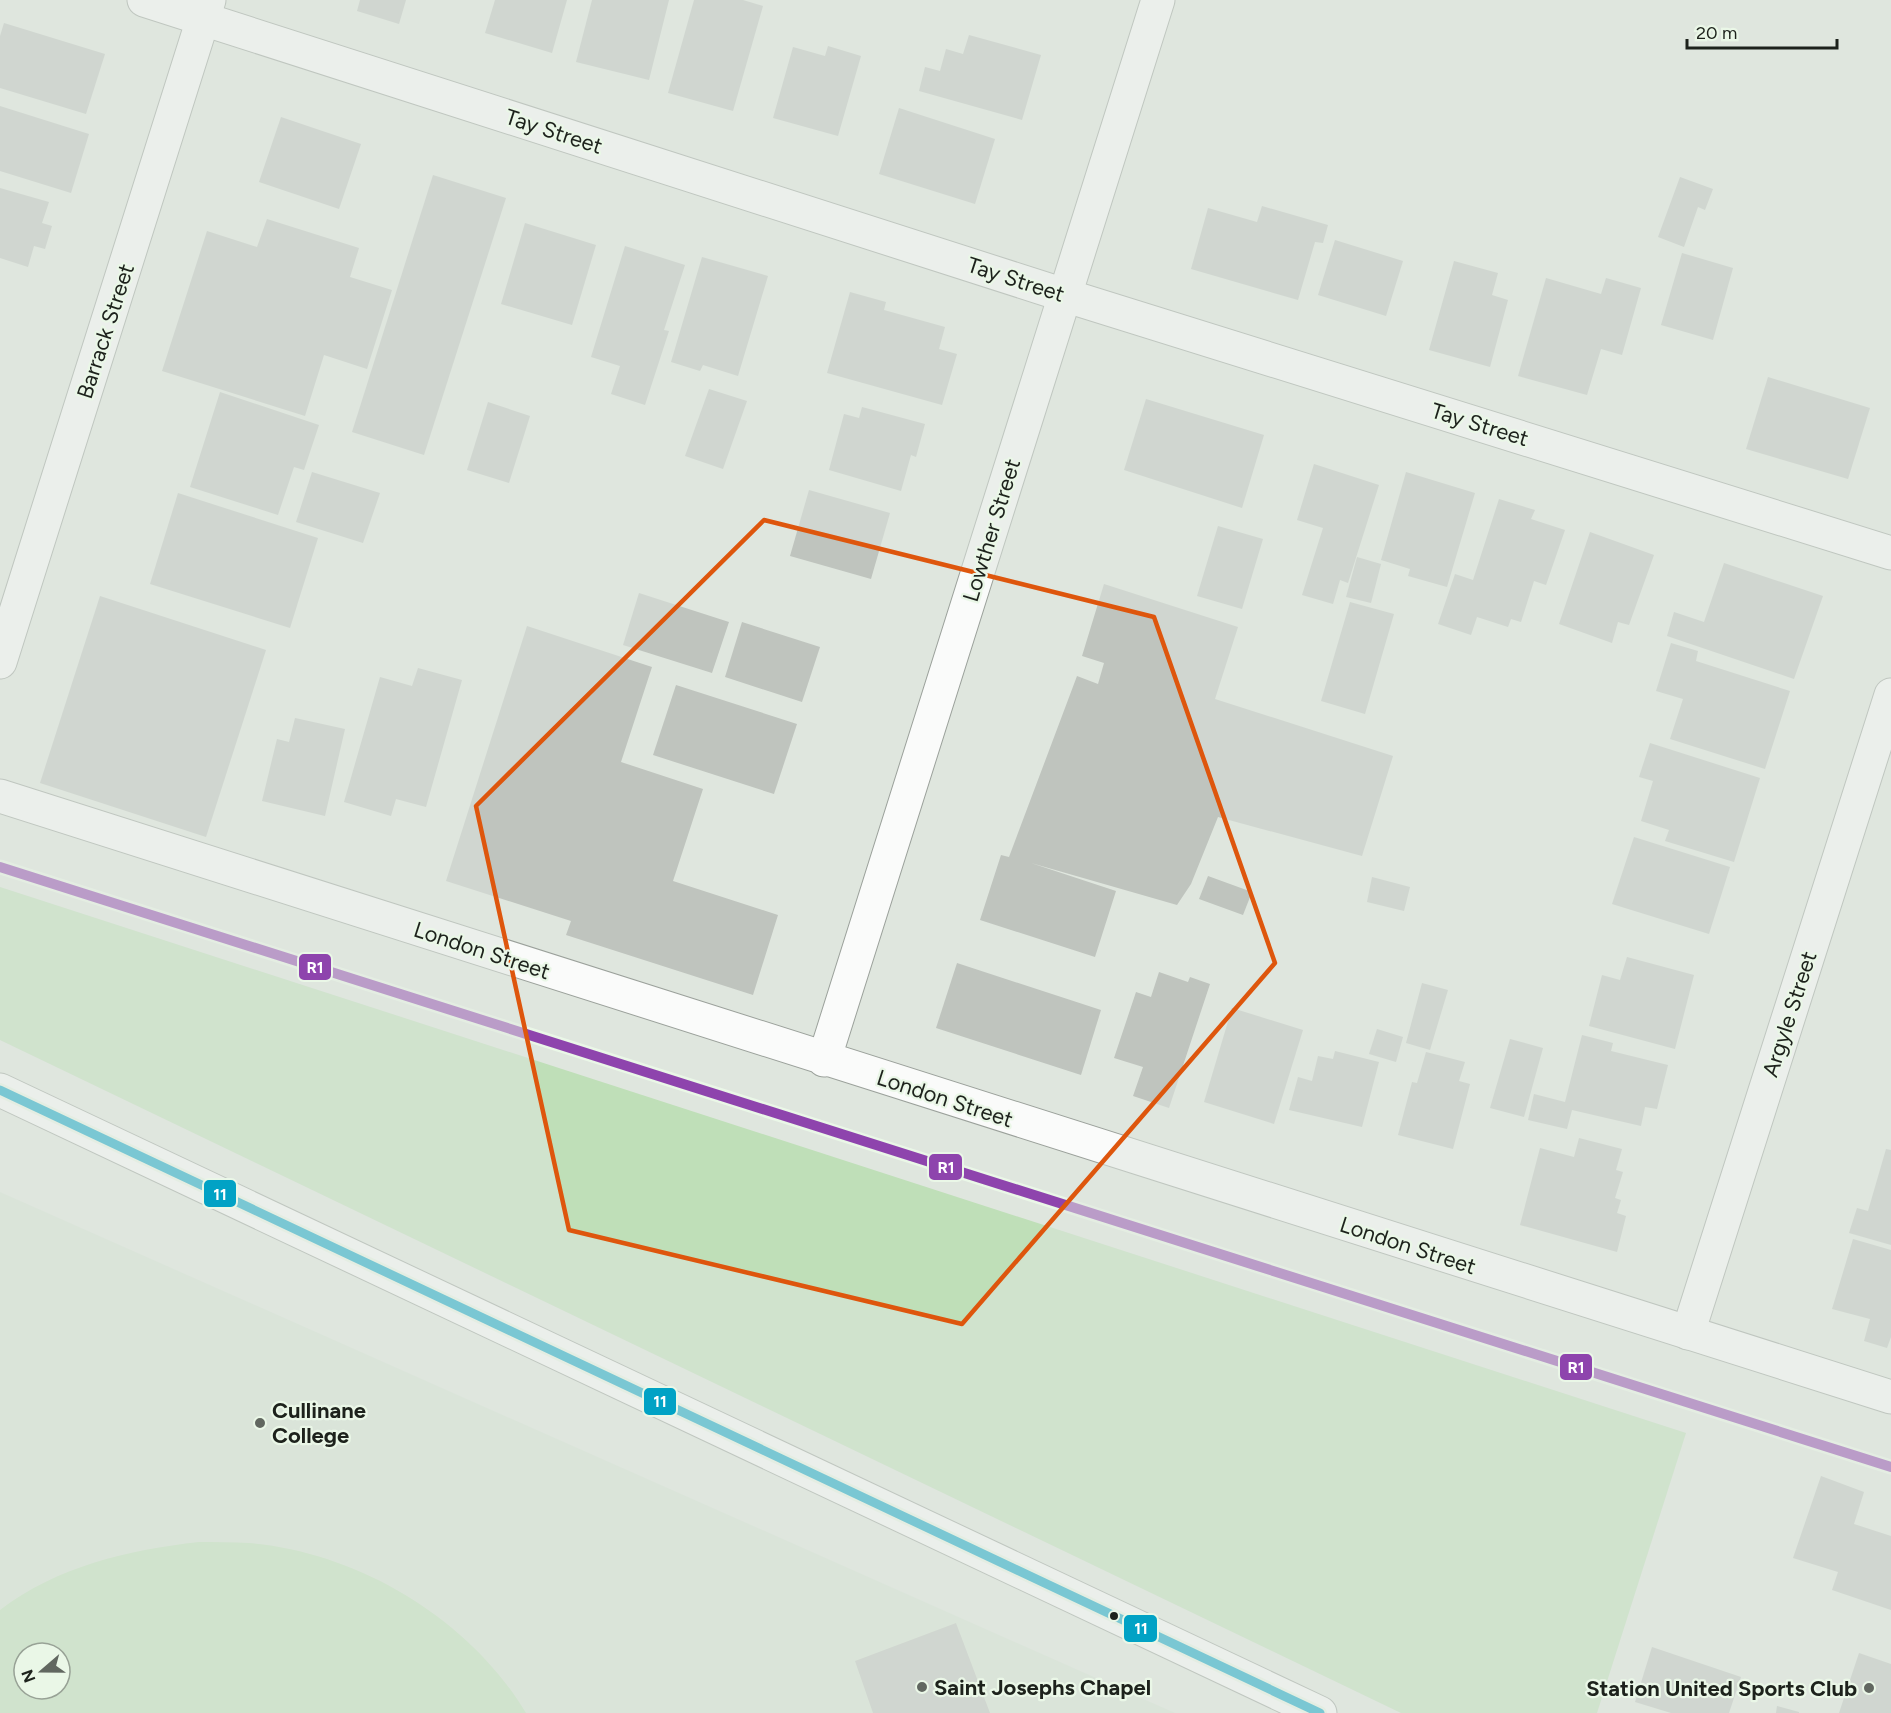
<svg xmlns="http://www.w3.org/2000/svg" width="1891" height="1713" font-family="Figtree,sans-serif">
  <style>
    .built { fill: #d6e3d3; fill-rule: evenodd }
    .green { fill: #bfdfb8; fill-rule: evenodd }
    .building { fill: #bfc4be }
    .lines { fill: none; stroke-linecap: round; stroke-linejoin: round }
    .minor-casing { stroke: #9ba19b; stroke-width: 35 }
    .minor { stroke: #fafbfa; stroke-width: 33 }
    .bus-1-casing { stroke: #eaf7e7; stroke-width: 14 }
    .bus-1 { stroke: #01a2c5; stroke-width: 9 }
    .rail-1-casing { stroke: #eaf7e7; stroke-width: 15 }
    .rail-1 { stroke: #8e44ad; stroke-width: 10 }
    .marked { fill: none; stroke: #de560d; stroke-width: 4.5; stroke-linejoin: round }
    .poi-dot { fill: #616760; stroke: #eaf7e7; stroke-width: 2 }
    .bus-dot { fill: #1d221c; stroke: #eaf7e7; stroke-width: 2 }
    .labels { text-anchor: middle; stroke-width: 4.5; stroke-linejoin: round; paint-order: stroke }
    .street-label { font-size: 22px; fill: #1d221c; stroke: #eaf7e7 }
    .poi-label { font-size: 22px; font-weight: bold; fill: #1d221c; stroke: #eaf7e7; text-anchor: start }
    .line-badge { stroke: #eaf7e7; stroke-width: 2 }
    .badge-label { font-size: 16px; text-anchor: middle; font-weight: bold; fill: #fff }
  </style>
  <rect width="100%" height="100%" fill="#dfe6de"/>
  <!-- built -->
  <path class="built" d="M0,1192L1175,1713H0ZM24,1653H60V1689H24Z"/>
  <!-- green -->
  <g class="green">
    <polygon points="0,887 1686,1433 1597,1713 1401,1713 0,1040"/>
    <path d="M199,1542C215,1542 233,1542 249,1543C358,1552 470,1619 526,1713H0V1610C58,1566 128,1550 199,1542ZM24,1653H60V1689H24Z"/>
  </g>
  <!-- building -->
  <g class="building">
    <polygon points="360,0 406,0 399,24 357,11"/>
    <polygon points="495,0 567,0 552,53 485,33"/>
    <polygon points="592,0 669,0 649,80 576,62"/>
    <polygon points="694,0 743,0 763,6 733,111 668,93"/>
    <polygon points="4,23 105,54 86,114 0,88 0,36"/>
    <polygon points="969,35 1041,55 1022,120 919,91 925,67 940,71 946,49 963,54"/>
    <polygon points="828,46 861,56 838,136 773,118 793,47 825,56"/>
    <polygon points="0,106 89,134 71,193 0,171"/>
    <polygon points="899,108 995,139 975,204 879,174"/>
    <polygon points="281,117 361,144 339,209 259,182"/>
    <polygon points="433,175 506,198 424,455 352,432"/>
    <polygon points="1680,177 1713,189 1705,210 1698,207 1684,247 1658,237"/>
    <polygon points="0,188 49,202 42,223 52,226 45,249 34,246 28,267 0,258"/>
    <polygon points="1262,206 1328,225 1323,243 1315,242 1298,300 1191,269 1208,208 1257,222"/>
    <polygon points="267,219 359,248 350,277 392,290 367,369 324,355 305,416 162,371 207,231 257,247"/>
    <polygon points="525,223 596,245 572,325 501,304"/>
    <polygon points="1335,240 1403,261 1386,316 1318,295"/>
    <polygon points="625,246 685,265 664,330 669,331 645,405 611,394 620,366 591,357"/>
    <polygon points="1682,253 1733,268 1713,340 1661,325"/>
    <polygon points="702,257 768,276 738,376 703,365 700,371 671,362"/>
    <polygon points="1454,261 1498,273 1492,295 1508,300 1490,367 1429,350"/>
    <polygon points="1546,278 1601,294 1606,278 1641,288 1622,355 1601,349 1587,395 1518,376"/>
    <polygon points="850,292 886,302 884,310 945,327 939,349 957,354 942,405 827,373"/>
    <polygon points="1768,377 1870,408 1848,479 1746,449"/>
    <polygon points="709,389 747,401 723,469 685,456"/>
    <polygon points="220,392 319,425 304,470 294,467 278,515 190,487"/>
    <polygon points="1146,399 1264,435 1242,508 1124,470"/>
    <polygon points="488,402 530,416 509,483 467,470"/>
    <polygon points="862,407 925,424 916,457 911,455 901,491 829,470 844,414 859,418"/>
    <polygon points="1314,464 1379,485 1348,583 1340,580 1333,604 1302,595 1323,528 1297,520"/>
    <polygon points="312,472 380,493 363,543 296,522"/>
    <polygon points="1406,472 1475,493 1447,587 1408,576 1410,569 1381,560"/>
    <polygon points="809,490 890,513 871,579 790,556"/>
    <polygon points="178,493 318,538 290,628 150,584"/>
    <polygon points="1499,499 1535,510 1531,519 1565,530 1546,585 1534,581 1521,622 1511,619 1508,627 1477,617 1471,635 1438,624 1455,574 1473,580"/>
    <polygon points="1218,526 1263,539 1242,609 1197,596"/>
    <polygon points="1590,532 1654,555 1629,625 1618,622 1612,643 1559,624"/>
    <polygon points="1357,557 1381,564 1371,603 1346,597"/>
    <polygon points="1724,563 1823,596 1794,679 1667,636 1674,612 1704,622"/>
    <polygon points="1104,584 1238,627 1215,699 1393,756 1362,856 1218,817 1191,884 1177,905 1031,863 1116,891 1095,957 980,920 1001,855 1009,857 1077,676 1098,684 1104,663 1082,656"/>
    <polygon points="639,593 729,622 712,673 623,645"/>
    <polygon points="100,596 266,650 206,837 40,783"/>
    <polygon points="1350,602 1394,614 1365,714 1321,701"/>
    <polygon points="742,622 820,647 802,702 725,677"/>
    <polygon points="527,626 652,667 621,762 703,789 673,881 778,915 753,995 566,935 571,921 446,881"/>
    <polygon points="1671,643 1698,651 1696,661 1790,691 1765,769 1670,739 1683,699 1656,691"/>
    <polygon points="418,668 462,680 426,807 396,799 391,816 344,802 380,677 412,686"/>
    <polygon points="676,685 797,724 774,794 653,755"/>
    <polygon points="295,718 345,729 325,816 262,801 277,739 289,742"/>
    <polygon points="1650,743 1760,778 1734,862 1665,841 1669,830 1641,821 1653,781 1639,777"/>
    <polygon points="1634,837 1730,867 1709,934 1612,904"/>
    <polygon points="1208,876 1252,892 1243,915 1199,899"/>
    <polygon points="1372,877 1410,887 1404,911 1367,902"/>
    <polygon points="1627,957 1694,975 1675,1049 1589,1026 1602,975 1620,980"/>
    <polygon points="957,963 1101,1010 1081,1075 936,1028"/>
    <polygon points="1159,972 1188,982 1190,977 1210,984 1169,1108 1133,1096 1143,1067 1114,1058 1136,992 1151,997"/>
    <polygon points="1422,983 1448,990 1430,1050 1406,1043"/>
    <polygon points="1232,1008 1303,1030 1274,1124 1204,1102"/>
    <polygon points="1377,1029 1403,1037 1396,1062 1369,1054"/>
    <polygon points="1582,1035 1613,1043 1611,1051 1668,1065 1657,1109 1645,1107 1641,1126 1572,1110 1567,1129 1528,1120 1534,1094 1565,1102"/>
    <polygon points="1510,1039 1543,1048 1524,1117 1490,1108"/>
    <polygon points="1335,1051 1379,1062 1362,1127 1289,1110 1298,1077 1312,1081 1318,1056 1333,1059"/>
    <polygon points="1426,1052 1465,1062 1459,1081 1470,1084 1453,1149 1398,1135 1412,1082 1417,1083"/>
    <polygon points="1579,1138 1622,1149 1616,1170 1623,1172 1615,1198 1621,1200 1617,1213 1626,1216 1617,1252 1520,1225 1540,1148 1574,1157"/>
    <polygon points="1886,1149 1891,1150 1891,1245 1849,1233 1857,1208 1868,1211"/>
    <polygon points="1853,1239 1891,1250 1891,1337 1887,1348 1864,1341 1870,1319 1832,1309"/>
    <polygon points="1821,1476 1864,1492 1854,1524 1891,1536 1891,1610 1832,1590 1838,1572 1793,1558"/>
    <polygon points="956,1623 990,1713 873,1713 855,1661"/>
    <polygon points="1652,1647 1741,1677 1729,1713 1671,1713 1635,1702"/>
    <polygon points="1859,1653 1891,1664 1891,1713 1839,1713"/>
    <polygon points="1777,1706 1799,1712 1799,1713 1776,1713"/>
  </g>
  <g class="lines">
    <defs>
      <g id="minor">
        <polyline points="144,0 1064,295 1891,553"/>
        <polyline points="0,662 209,0"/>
        <polyline points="0,796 1891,1397"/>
        <polyline points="824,1060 1158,0"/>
        <polyline points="0,1090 1320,1713"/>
        <polyline points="1688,1333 1891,695"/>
      </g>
    </defs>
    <!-- minor casing -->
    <use href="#minor" class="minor-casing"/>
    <!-- minor -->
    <use href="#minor" class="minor"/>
    <defs>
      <polyline id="bus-1" points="0,1090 1320,1713"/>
    </defs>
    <!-- bus-1 casing -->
    <use href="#bus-1" class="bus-1-casing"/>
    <!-- bus-1 -->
    <use href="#bus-1" class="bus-1"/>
    <defs>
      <polyline id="rail-1" points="0,867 1891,1467"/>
    </defs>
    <!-- rail-1 casing -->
    <use href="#rail-1" class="rail-1-casing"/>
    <!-- rail-1 -->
    <use href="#rail-1" class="rail-1"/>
  </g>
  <!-- marked area -->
  <path d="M0 0H1891V1713H0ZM764,520L1154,617L1275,963L962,1324L569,1230L476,806Z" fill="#dfe6de" fill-opacity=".55" fill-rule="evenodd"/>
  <path class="marked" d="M764,520L1154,617L1275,963L962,1324L569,1230L476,806Z"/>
  <!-- markers -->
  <g class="poi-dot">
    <circle cx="260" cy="1423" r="6"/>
    <circle cx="922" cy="1687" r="6"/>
    <circle cx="1869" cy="1688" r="6"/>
  </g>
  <circle class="bus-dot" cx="1114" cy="1616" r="5"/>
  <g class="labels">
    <!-- street labels -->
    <g class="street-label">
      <text transform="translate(554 131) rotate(18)" y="8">Tay Street</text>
      <text transform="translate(1016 279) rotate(18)" y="8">Tay Street</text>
      <text transform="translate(105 331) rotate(-72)" y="8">Barrack Street</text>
      <text transform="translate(1480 424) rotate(17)" y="8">Tay Street</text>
      <text transform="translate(991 530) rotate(-73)" y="8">Lowther Street</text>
      <text transform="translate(482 950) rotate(18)" y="8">London Street</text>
      <text transform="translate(1789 1014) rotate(-72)" y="8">Argyle Street</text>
      <text transform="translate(945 1098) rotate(18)" y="8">London Street</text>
      <text transform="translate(1408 1245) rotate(18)" y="8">London Street</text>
    </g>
    <!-- poi labels -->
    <g class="poi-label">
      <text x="272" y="1418">Cullinane<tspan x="272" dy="25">College</tspan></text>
      <text x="934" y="1695">Saint Josephs Chapel</text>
      <text x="1857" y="1696" text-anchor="end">Station United Sports Club</text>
    </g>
  </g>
  <g class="line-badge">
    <rect x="298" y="953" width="34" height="28" rx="6" fill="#8e44ad"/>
    <rect x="928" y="1153" width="35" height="28" rx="6" fill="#8e44ad"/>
    <rect x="203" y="1179" width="34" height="29" rx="6" fill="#01a2c5"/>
    <rect x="1559" y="1353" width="34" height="28" rx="6" fill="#8e44ad"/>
    <rect x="643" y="1387" width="34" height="29" rx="6" fill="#01a2c5"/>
    <rect x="1123" y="1614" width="35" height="29" rx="6" fill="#01a2c5"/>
  </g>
  <g class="badge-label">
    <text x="315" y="973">R1</text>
    <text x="946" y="1173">R1</text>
    <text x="220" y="1200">11</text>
    <text x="1576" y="1373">R1</text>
    <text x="660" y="1407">11</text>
    <text x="1141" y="1634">11</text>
  </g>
  <!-- north arrow -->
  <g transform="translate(42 1671) rotate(250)"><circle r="28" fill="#eaf7e7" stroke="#98a296" stroke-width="1.5"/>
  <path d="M0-4.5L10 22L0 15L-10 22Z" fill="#616760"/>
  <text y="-9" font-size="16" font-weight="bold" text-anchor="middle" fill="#1d221c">N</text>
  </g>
  <!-- scale -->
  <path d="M1687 39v9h150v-9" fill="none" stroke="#1d221c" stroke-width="3"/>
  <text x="1696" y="39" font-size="18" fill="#1d221c" stroke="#eaf7e7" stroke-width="4.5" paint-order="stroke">20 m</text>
</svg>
